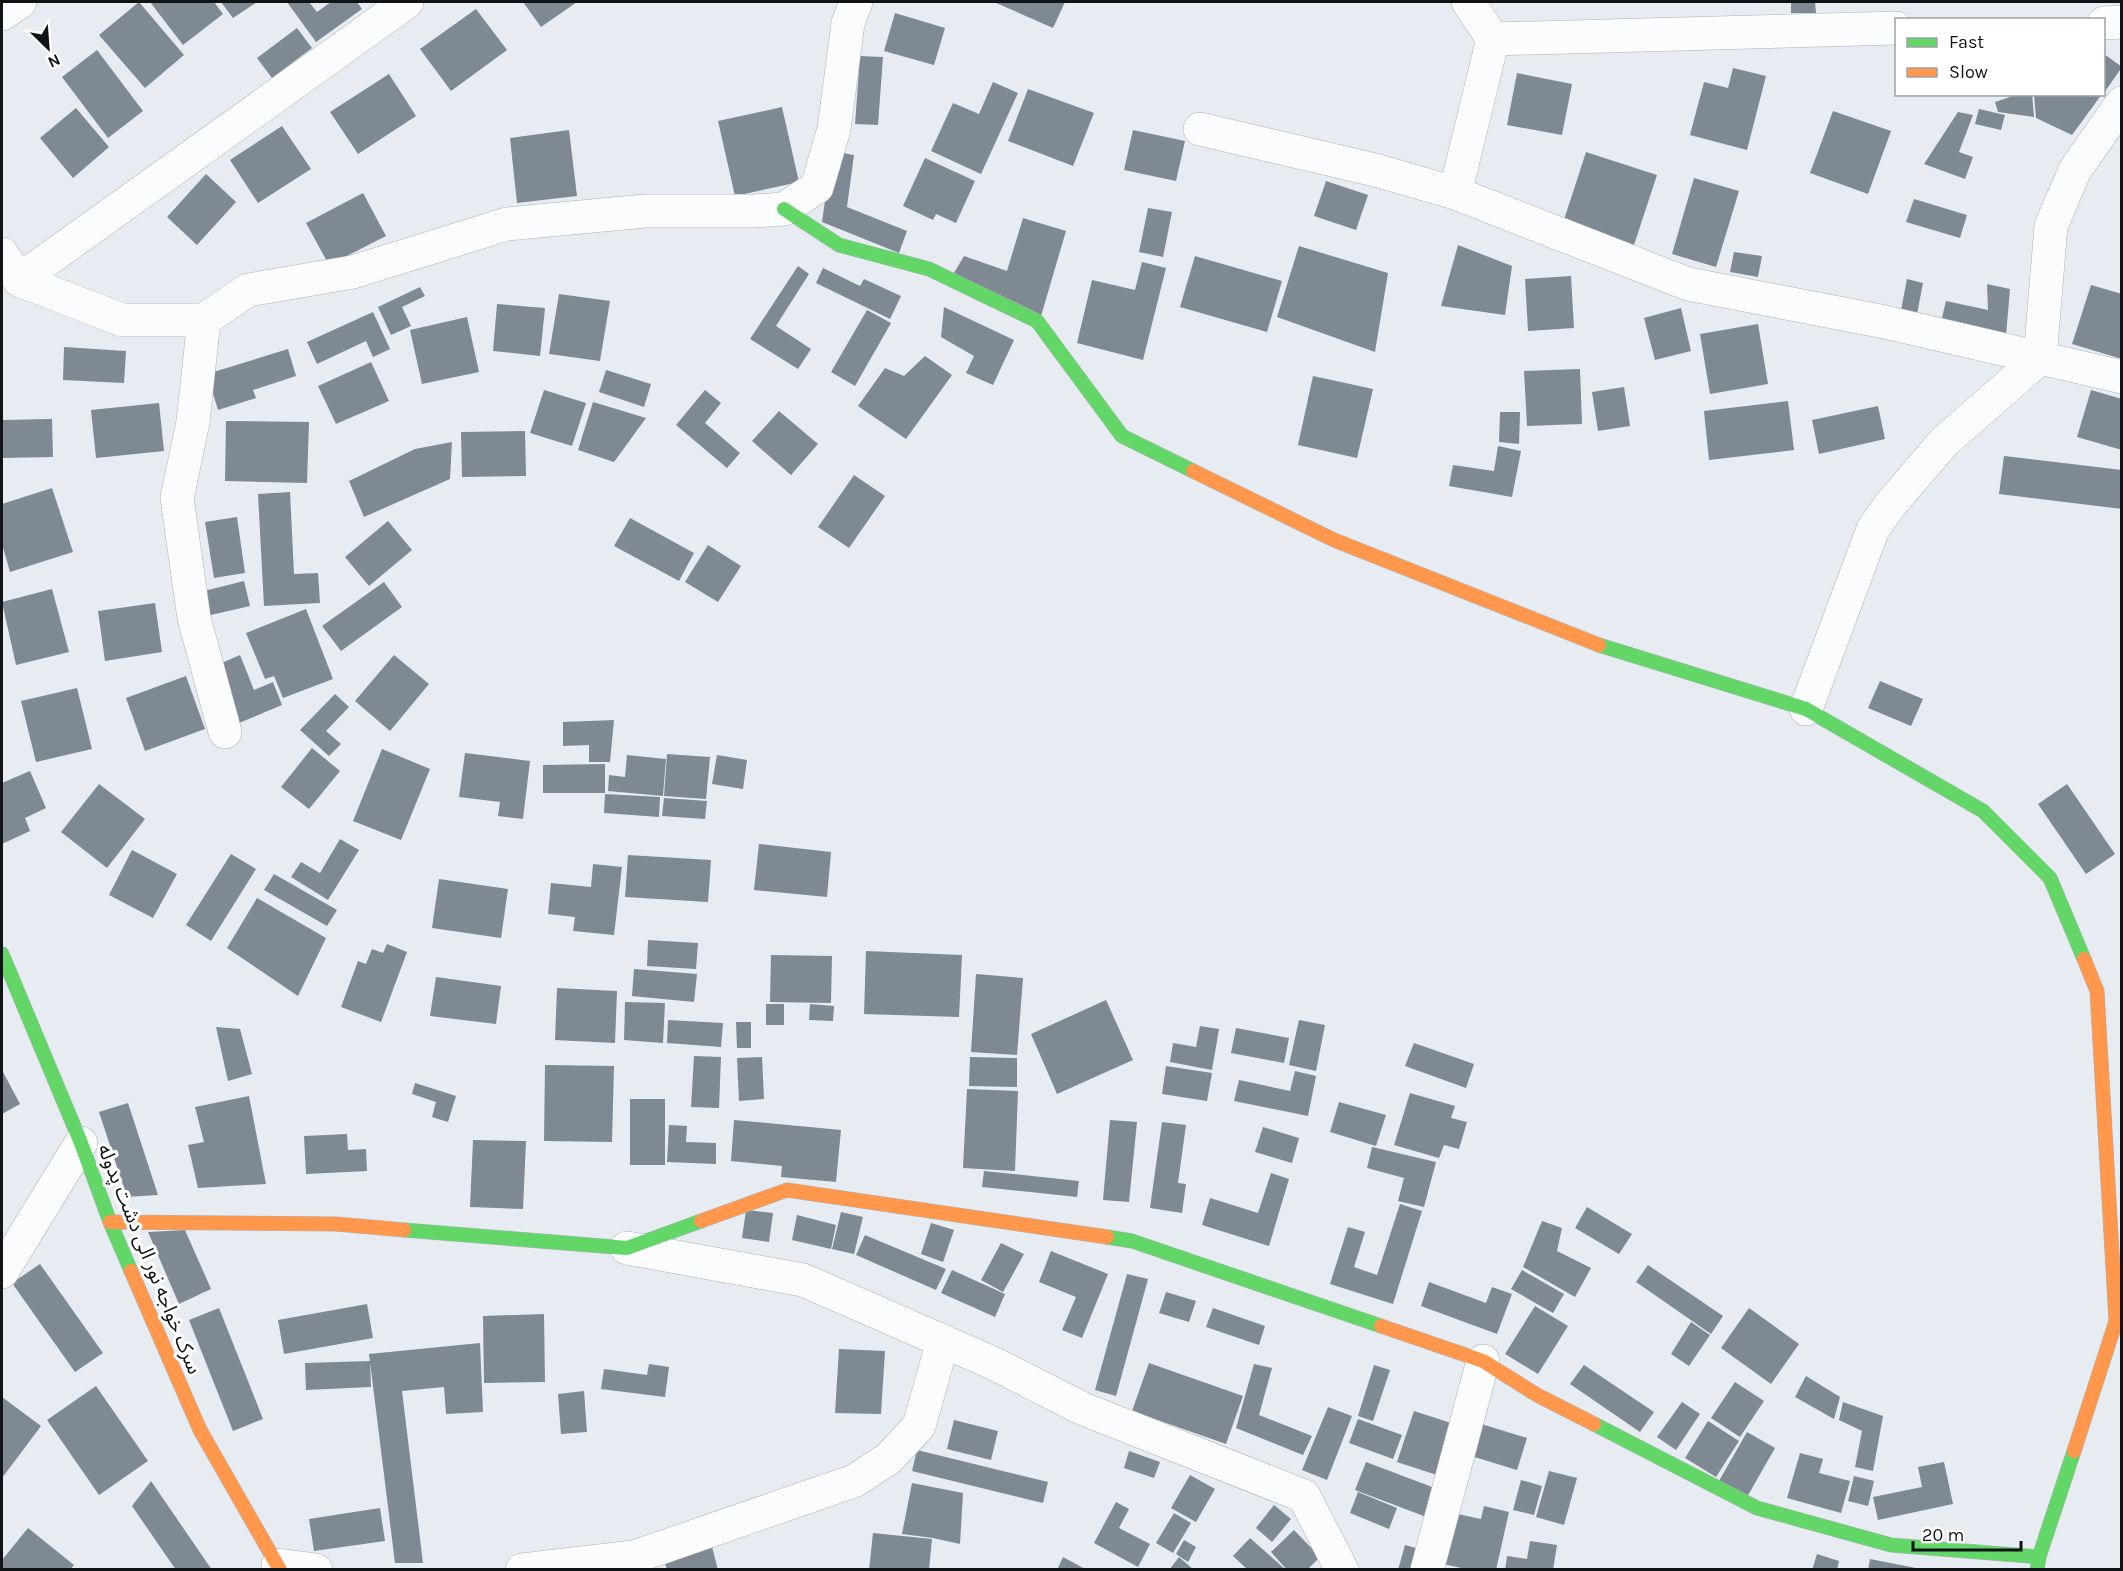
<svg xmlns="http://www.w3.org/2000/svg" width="2123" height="1571" font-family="Karla,'Noto Sans Arabic',sans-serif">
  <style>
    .building { fill: #7e8993 }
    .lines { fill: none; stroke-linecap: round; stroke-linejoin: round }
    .street-casing { stroke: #afb3b7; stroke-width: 34 }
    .fast-casing { stroke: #afb3b7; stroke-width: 15 }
    .slow-casing { stroke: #afb3b7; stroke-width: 15 }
    .street { stroke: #fbfcfd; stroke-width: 33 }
    .fast { stroke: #63d668; stroke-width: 14 }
    .slow { stroke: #ff974d; stroke-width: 14 }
    .labels { text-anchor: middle; stroke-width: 6; stroke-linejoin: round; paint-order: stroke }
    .street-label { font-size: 20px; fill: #111417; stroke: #fff }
  </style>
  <rect width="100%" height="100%" fill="#e7ecf2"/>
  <!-- building -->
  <g class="building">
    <polygon points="139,2 184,55 145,88 99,35"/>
    <polygon points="150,2 214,2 223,14 183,45"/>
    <polygon points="221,2 257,2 233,18"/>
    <polygon points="287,2 309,2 317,12 331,2 357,2 362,9 316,42"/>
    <polygon points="523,2 577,2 541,27"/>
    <polygon points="994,2 1065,2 1053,28"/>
    <polygon points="1791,2 1815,2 1816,13 1791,13"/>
    <polygon points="476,9 507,50 451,91 420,49"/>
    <polygon points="895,13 945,28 934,65 884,51"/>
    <polygon points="297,28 312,48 272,78 257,58"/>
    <polygon points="97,50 143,111 108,138 62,77"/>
    <polygon points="2104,54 2122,67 2104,93"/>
    <polygon points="860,56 883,57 878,125 855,124"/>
    <polygon points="1733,68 1766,76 1747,150 1690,135 1704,82 1728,88"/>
    <polygon points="1517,73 1572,84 1562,135 1507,125"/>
    <polygon points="389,74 416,116 358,154 330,112"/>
    <polygon points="993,82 1018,93 981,174 931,151 953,103 979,114"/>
    <polygon points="1028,89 1094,113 1073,166 1008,141"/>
    <polygon points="2019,94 2032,94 2034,117 1998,112 1995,102"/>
    <polygon points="2034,94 2102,94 2072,135 2036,118"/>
    <polygon points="782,107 799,182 735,196 718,121"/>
    <polygon points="76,108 109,147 73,178 40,138"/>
    <polygon points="1979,109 2005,115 2001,130 1975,124"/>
    <polygon points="1833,111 1891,131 1868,194 1810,173"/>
    <polygon points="1958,112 1973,115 1959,152 1973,157 1965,179 1924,164"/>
    <polygon points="282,126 311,169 258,203 230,160"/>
    <polygon points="569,130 577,196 517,203 510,138"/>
    <polygon points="1133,130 1185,141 1176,181 1124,170"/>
    <polygon points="832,151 854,155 847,207 907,231 899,253 822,222"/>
    <polygon points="1586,152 1657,175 1633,248 1562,226"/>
    <polygon points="925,158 975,181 956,223 936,214 933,220 903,206"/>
    <polygon points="206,174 236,202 197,245 167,217"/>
    <polygon points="1694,178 1739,191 1716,267 1672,254"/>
    <polygon points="1326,181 1368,195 1356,230 1314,216"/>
    <polygon points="363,193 386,236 329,265 306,223"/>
    <polygon points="1914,199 1967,215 1960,238 1906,222"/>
    <polygon points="1148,208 1172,212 1163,257 1139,252"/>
    <polygon points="1023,218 1066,231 1041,316 951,278 964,256 1007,271"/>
    <polygon points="1458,245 1512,266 1505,315 1441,306"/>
    <polygon points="1299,246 1388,273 1375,352 1277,317"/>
    <polygon points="1734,252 1762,256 1758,277 1730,272"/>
    <polygon points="1195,256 1282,281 1267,332 1180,307"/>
    <polygon points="1142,262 1166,268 1143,360 1077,343 1092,280 1135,290"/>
    <polygon points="798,266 809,274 776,326 811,349 798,369 750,339"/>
    <polygon points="823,268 860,286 864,279 901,296 890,319 816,283"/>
    <polygon points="1571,276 1574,328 1528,331 1525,279"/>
    <polygon points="1907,279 1923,283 1917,314 1901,310"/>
    <polygon points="1987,284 2010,289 2006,336 1941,322 1946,301 1988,310"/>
    <polygon points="2091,285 2122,294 2122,359 2072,344"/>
    <polygon points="420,287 425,296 402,307 411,326 391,335 378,307"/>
    <polygon points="559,294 610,301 600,361 549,354"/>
    <polygon points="497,304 545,308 540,356 493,351"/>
    <polygon points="944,307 1014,340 993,385 966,373 974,356 941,337"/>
    <polygon points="1681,308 1691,351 1655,360 1644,318"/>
    <polygon points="867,310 891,323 855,386 831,372"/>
    <polygon points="373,312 390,349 373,357 366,341 317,364 307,342"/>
    <polygon points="467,317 479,372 422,384 410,330"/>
    <polygon points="1758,324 1768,384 1710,394 1700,334"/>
    <polygon points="64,347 126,351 124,383 63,380"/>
    <polygon points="288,349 296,376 253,390 256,398 218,410 207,374"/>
    <polygon points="925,356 952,375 906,439 858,406 885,368 904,376"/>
    <polygon points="371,362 389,401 336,424 318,386"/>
    <polygon points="1580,369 1582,424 1527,426 1524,371"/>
    <polygon points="606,370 651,384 644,407 599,392"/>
    <polygon points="1313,376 1373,389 1357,458 1298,445"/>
    <polygon points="1624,387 1630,426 1598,431 1592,392"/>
    <polygon points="544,390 586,403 572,446 530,433"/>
    <polygon points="705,390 721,403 705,423 740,453 727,468 676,425"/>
    <polygon points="2091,390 2122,399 2122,450 2077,437"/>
    <polygon points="1788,401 1794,450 1709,460 1704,411"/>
    <polygon points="593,402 646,418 614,462 578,450"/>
    <polygon points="159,403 164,451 96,458 91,410"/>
    <polygon points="1878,406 1885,439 1819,454 1812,420"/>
    <polygon points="779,411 818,444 791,475 752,441"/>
    <polygon points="1500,412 1520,412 1519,444 1499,442"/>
    <polygon points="52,419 53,457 2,458 2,420"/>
    <polygon points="226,421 309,422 307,483 225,481"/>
    <polygon points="525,431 526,476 462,477 461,432"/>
    <polygon points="452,442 450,479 364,517 349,481 415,449"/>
    <polygon points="1498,446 1521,451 1512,497 1449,486 1453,465 1494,471"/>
    <polygon points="2004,456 2122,470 2122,509 1999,494"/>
    <polygon points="854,475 885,496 849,548 818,527"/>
    <polygon points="52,488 73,552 10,572 2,544 2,504"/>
    <polygon points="290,492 294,574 318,573 320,603 264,606 258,494"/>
    <polygon points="237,517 245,573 214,578 205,522"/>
    <polygon points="630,518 694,553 679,581 614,546"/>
    <polygon points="388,521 412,550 369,586 345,557"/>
    <polygon points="708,545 741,566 718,602 685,582"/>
    <polygon points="244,581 250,606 202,617 196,593"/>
    <polygon points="384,582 402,607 341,651 322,626"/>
    <polygon points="52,589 69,652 16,665 2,602"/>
    <polygon points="155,603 162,652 105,661 98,611"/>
    <polygon points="306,609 333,679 283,698 274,676 265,679 246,633"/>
    <polygon points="240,655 254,690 273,682 282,705 239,723 215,666"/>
    <polygon points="394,655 429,684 390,731 355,701"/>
    <polygon points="186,676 205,729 145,751 126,698"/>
    <polygon points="1880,681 1923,699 1911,726 1868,708"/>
    <polygon points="77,688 92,749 36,762 21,701"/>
    <polygon points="335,694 349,707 326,731 341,744 329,756 300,730"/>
    <polygon points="614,720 610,762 589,762 589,745 563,746 563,722"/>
    <polygon points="312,748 340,771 309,809 281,787"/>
    <polygon points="382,749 430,769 401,840 353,821"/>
    <polygon points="465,753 530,761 523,819 498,816 500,802 459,797"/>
    <polygon points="667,754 710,757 706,799 664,796"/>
    <polygon points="627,755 666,759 663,796 608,791 609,775 625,777"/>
    <polygon points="717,755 747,760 743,789 712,784"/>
    <polygon points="605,764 605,793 543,793 543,765"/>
    <polygon points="30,771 46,808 25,818 30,831 2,844 2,783"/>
    <polygon points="99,784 145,819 107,868 61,832"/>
    <polygon points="2067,784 2115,854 2086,874 2038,804"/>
    <polygon points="605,794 660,797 659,817 604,813"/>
    <polygon points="664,798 707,801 705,819 662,816"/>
    <polygon points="340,839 359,850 328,900 291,877 301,862 320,873"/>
    <polygon points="759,844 831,852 827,897 754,890"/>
    <polygon points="132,850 177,874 153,918 109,895"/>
    <polygon points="231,854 256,869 211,941 186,925"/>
    <polygon points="628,855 711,860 708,902 625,897"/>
    <polygon points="593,864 622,867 614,935 573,931 575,917 548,914 551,883 591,887"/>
    <polygon points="274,874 337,910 327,926 264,890"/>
    <polygon points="439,879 508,889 501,938 432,928"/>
    <polygon points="257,898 326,938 298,996 227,948"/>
    <polygon points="648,940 698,943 696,969 647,966"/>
    <polygon points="387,944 407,952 381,1022 341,1007 358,961 366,964 372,949 383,953"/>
    <polygon points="866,951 962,955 959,1017 864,1014"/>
    <polygon points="771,955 832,956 831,1003 770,1002"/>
    <polygon points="634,969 697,974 694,1002 632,996"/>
    <polygon points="976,974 1023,978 1017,1055 971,1052"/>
    <polygon points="436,977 501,986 496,1024 430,1016"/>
    <polygon points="557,988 617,991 615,1043 555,1040"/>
    <polygon points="1106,1000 1133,1060 1057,1094 1031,1034"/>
    <polygon points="625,1002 665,1003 663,1043 624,1040"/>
    <rect x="766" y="1004" width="18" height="21"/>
    <polygon points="810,1004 834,1006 833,1021 809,1020"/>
    <polygon points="668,1020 723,1023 721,1047 667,1043"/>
    <polygon points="1299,1020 1325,1025 1316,1071 1289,1065"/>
    <polygon points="736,1022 751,1022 751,1048 737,1048"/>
    <polygon points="1200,1026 1219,1029 1212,1070 1170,1062 1173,1043 1196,1047"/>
    <polygon points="216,1027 240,1029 252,1074 228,1081"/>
    <polygon points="1236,1028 1289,1038 1284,1063 1231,1053"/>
    <polygon points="1414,1043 1474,1064 1466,1088 1405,1066"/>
    <polygon points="694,1056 721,1057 719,1108 691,1107"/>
    <polygon points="762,1057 764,1099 739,1101 737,1058"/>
    <polygon points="970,1057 1017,1058 1017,1087 969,1086"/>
    <polygon points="545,1065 614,1066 612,1142 544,1141"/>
    <polygon points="1166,1066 1212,1073 1207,1101 1162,1094"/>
    <polygon points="2,1070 20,1104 2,1114"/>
    <polygon points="1295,1071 1316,1076 1308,1116 1234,1101 1239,1080 1290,1091"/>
    <polygon points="415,1083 456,1096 448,1122 432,1117 436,1102 412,1094"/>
    <polygon points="967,1089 1018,1091 1015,1171 963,1168"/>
    <polygon points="1410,1093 1455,1106 1451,1118 1467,1122 1459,1149 1444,1145 1439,1158 1394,1145"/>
    <polygon points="249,1096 266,1184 198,1188 188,1145 204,1142 195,1107"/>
    <rect x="630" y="1099" width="35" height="66"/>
    <polygon points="1339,1102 1386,1115 1376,1146 1330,1132"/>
    <polygon points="128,1103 158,1195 127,1197 99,1112"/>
    <polygon points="734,1120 841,1130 836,1182 781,1177 782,1166 731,1161"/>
    <polygon points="1110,1120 1137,1122 1129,1202 1103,1200"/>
    <polygon points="1162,1122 1186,1125 1178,1183 1186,1184 1182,1213 1150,1208"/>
    <polygon points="669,1125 687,1126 686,1142 716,1143 716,1164 667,1162"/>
    <polygon points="1263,1127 1299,1138 1292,1163 1255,1152"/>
    <polygon points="347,1134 348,1150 366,1149 367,1171 306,1174 304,1136"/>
    <polygon points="473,1140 526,1141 523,1209 470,1207"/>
    <polygon points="1372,1147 1436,1162 1424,1207 1398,1201 1404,1178 1367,1168"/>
    <polygon points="984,1171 1079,1181 1077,1197 982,1187"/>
    <polygon points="1271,1173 1289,1179 1269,1246 1202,1225 1210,1198 1258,1213"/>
    <polygon points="1400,1204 1422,1211 1393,1304 1330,1284 1348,1227 1365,1232 1354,1267 1377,1275"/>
    <polygon points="1587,1207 1632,1234 1619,1254 1575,1228"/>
    <polygon points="746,1210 773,1213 769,1242 742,1238"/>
    <polygon points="841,1212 863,1217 854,1254 832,1249"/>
    <polygon points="797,1215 836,1225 831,1249 792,1240"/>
    <polygon points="1542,1221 1562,1228 1557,1251 1591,1268 1575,1297 1523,1267"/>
    <polygon points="931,1223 954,1230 943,1262 921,1254"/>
    <polygon points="185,1230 211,1289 179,1304 148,1232"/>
    <polygon points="865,1235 946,1269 936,1290 856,1255"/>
    <polygon points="1001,1243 1024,1254 1003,1292 981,1280"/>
    <polygon points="1051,1251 1108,1274 1082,1338 1062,1330 1076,1297 1039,1282"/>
    <polygon points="40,1264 103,1353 75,1372 12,1283"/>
    <polygon points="1648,1265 1723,1316 1711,1334 1636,1282"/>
    <polygon points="952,1270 1005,1294 995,1317 941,1293"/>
    <polygon points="1522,1270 1564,1294 1553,1313 1511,1289"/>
    <polygon points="1127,1274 1148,1279 1116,1396 1095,1390"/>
    <polygon points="1429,1282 1486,1303 1492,1287 1512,1294 1497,1334 1421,1306"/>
    <polygon points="1166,1292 1196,1301 1189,1322 1159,1313"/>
    <polygon points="367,1304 373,1338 284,1354 278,1320"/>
    <polygon points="1535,1306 1568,1326 1538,1374 1505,1354"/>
    <polygon points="219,1308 263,1419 233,1431 189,1320"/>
    <polygon points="1213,1308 1265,1326 1259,1345 1206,1327"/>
    <polygon points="1749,1308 1799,1344 1771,1384 1721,1348"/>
    <polygon points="544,1314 545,1382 484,1383 483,1316"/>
    <polygon points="1691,1322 1710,1335 1689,1366 1671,1354"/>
    <polygon points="480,1343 483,1412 446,1414 444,1387 402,1391 423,1563 395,1563 369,1354"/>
    <polygon points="839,1349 885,1351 881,1414 835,1413"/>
    <polygon points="370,1361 371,1387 306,1390 305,1363"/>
    <polygon points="1149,1363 1243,1396 1226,1444 1132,1411"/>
    <polygon points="649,1364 669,1367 665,1397 601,1389 604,1369 647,1375"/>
    <polygon points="1254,1364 1272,1368 1259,1415 1312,1436 1303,1455 1236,1428"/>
    <polygon points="1374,1365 1390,1370 1373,1421 1358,1416"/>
    <polygon points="1584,1365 1654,1412 1640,1432 1570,1384"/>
    <polygon points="1806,1376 1840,1397 1834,1419 1795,1397"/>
    <polygon points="1735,1382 1764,1401 1740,1437 1711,1418"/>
    <polygon points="96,1386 148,1461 99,1495 47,1420"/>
    <polygon points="584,1391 587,1432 561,1434 558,1394"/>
    <polygon points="2,1397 41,1426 2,1478"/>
    <polygon points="1682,1402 1700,1414 1676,1450 1657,1437"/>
    <polygon points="1843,1402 1883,1416 1873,1471 1855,1467 1862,1431 1839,1420"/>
    <polygon points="1328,1407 1352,1416 1327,1480 1302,1470"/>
    <polygon points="1414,1411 1457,1425 1440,1476 1397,1462"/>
    <polygon points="1358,1419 1402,1435 1393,1459 1349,1443"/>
    <polygon points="954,1420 998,1431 991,1460 947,1449"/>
    <polygon points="1708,1421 1739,1441 1716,1477 1685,1458"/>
    <polygon points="1478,1423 1527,1438 1517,1470 1468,1455"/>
    <polygon points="1747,1432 1775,1448 1747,1497 1719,1481"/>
    <polygon points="917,1450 1048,1482 1043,1503 912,1471"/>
    <polygon points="1129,1451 1160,1462 1154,1478 1124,1468"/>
    <polygon points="1800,1453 1823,1459 1819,1473 1850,1481 1841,1513 1787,1498"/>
    <polygon points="1366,1462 1440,1490 1429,1518 1355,1490"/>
    <polygon points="1944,1462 1953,1504 1878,1520 1873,1497 1922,1487 1918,1467"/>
    <polygon points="1549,1471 1577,1478 1564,1525 1536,1517"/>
    <polygon points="1190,1475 1215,1489 1196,1522 1171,1508"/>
    <polygon points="1854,1476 1874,1481 1868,1506 1848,1501"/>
    <polygon points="1521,1480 1542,1486 1534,1515 1513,1510"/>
    <polygon points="151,1481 212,1570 176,1570 132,1506"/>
    <polygon points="912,1483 963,1493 960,1544 933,1538 902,1534"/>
    <polygon points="1358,1492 1397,1508 1389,1529 1350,1513"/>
    <polygon points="1116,1502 1129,1509 1119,1528 1150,1544 1138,1567 1094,1543"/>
    <polygon points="1274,1505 1291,1519 1272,1542 1256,1528"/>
    <polygon points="1484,1506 1509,1512 1496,1570 1470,1570 1443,1564 1453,1513 1481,1519"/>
    <polygon points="380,1508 385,1541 314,1551 309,1519"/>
    <polygon points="1174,1513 1191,1523 1173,1553 1156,1543"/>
    <polygon points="28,1528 74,1565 70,1570 2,1570 2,1560"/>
    <polygon points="1294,1530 1320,1557 1307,1570 1287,1570 1271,1552"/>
    <polygon points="873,1533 932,1539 929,1570 869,1570"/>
    <polygon points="1250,1538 1286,1570 1248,1570 1233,1556"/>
    <polygon points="1184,1540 1196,1547 1188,1562 1176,1554"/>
    <polygon points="1530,1541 1557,1545 1553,1570 1505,1570 1507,1556 1527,1559"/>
    <polygon points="711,1543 718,1570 667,1570 663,1556"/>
    <polygon points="1405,1545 1423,1550 1418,1570 1398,1570"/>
    <polygon points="1817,1554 1839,1561 1837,1570 1812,1570"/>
    <polygon points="1063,1557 1087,1570 1057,1570"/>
    <polygon points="1179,1557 1194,1570 1169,1570"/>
    <polygon points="1870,1559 1916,1568 1916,1570 1868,1570"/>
  </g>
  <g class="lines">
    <defs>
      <g id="street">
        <polyline points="2,14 20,2"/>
        <polyline points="2104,23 2122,22"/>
        <polyline points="1493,39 1896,28"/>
        <polyline points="1200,129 1375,170 1455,193 1493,39 1468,2"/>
        <polyline points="1455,193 1688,284 1885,322 2122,377"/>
        <polyline points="2,254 19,280 122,320 204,320 248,290 353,272 507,224 645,211 754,211 784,209 817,187 834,129 848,23 856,2"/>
        <polyline points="19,280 407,2"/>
        <polyline points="204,320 193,422 177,498 194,618 225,732"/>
        <polyline points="1806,709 1873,529 1890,505 1944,442 2040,358 2051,226 2075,170 2122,103"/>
        <polyline points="627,1248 803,1280 995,1364 1081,1408 1304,1496 1342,1570"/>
        <polyline points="2,1272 81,1143"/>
        <polyline points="278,1565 316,1570"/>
        <polyline points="522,1570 634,1557 854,1481 888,1459 919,1426 943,1341"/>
        <polyline points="1427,1570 1483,1361"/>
      </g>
      <g id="fast">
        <polyline points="784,209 839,245 929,269 1037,321 1122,436 1193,471"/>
        <polyline points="1599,645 1806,709 1983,811 2050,878 2084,959"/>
        <polyline points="2,954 81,1143 110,1222 131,1271"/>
        <polyline points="404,1230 627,1248 701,1221"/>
        <polyline points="1107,1237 1132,1241 1381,1326"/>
        <polyline points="1594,1424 1757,1508 1891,1545 2039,1557"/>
        <polyline points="2037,1570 2039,1557 2074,1451"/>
      </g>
      <g id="slow">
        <polyline points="1193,471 1334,540 1599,645"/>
        <polyline points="701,1221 787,1190 1107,1237"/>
        <polyline points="110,1222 336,1224 404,1230"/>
        <polyline points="131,1271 200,1430 280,1570"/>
        <polyline points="1381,1326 1483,1361 1537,1395 1594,1424"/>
        <polyline points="2074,1451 2116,1321 2097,991 2084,959"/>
      </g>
    </defs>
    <!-- street casing -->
    <use href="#street" class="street-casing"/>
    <!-- fast casing -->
    <use href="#fast" class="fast-casing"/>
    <!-- slow casing -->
    <use href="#slow" class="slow-casing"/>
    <!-- street -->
    <use href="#street" class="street"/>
    <!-- fast -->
    <use href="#fast" class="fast"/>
    <!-- slow -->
    <use href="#slow" class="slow"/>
  </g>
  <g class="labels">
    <!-- street labels -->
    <g class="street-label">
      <text transform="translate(150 1259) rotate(68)" y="7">سرک خواجه نور الی دشت پدوله</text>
    </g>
  </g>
  <!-- border -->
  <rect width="2123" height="1571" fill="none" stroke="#111417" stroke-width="6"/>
  <!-- legend -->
  <rect x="1895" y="18" width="210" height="78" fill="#ffffff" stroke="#a0a1a2" stroke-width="1.5"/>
  <rect x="1907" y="38" width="30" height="9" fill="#63d668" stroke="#a0a1a2" stroke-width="1.5"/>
  <text x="1949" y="48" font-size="18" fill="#111417">Fast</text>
  <rect x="1907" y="68" width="30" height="9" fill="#ff974d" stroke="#a0a1a2" stroke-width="1.5"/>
  <text x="1949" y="78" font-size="18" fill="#111417">Slow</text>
  <!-- north arrow -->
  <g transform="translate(48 48) rotate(155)" stroke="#ffffff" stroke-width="4.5" paint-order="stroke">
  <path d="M0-4.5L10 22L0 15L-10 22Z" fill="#111417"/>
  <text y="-9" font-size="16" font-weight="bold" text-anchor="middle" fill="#111417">N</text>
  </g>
  <!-- scale -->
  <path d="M1913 1541v9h108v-9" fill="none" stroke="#111417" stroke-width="3"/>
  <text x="1922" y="1541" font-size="18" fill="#111417" stroke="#ffffff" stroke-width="4.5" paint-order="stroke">20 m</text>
</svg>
